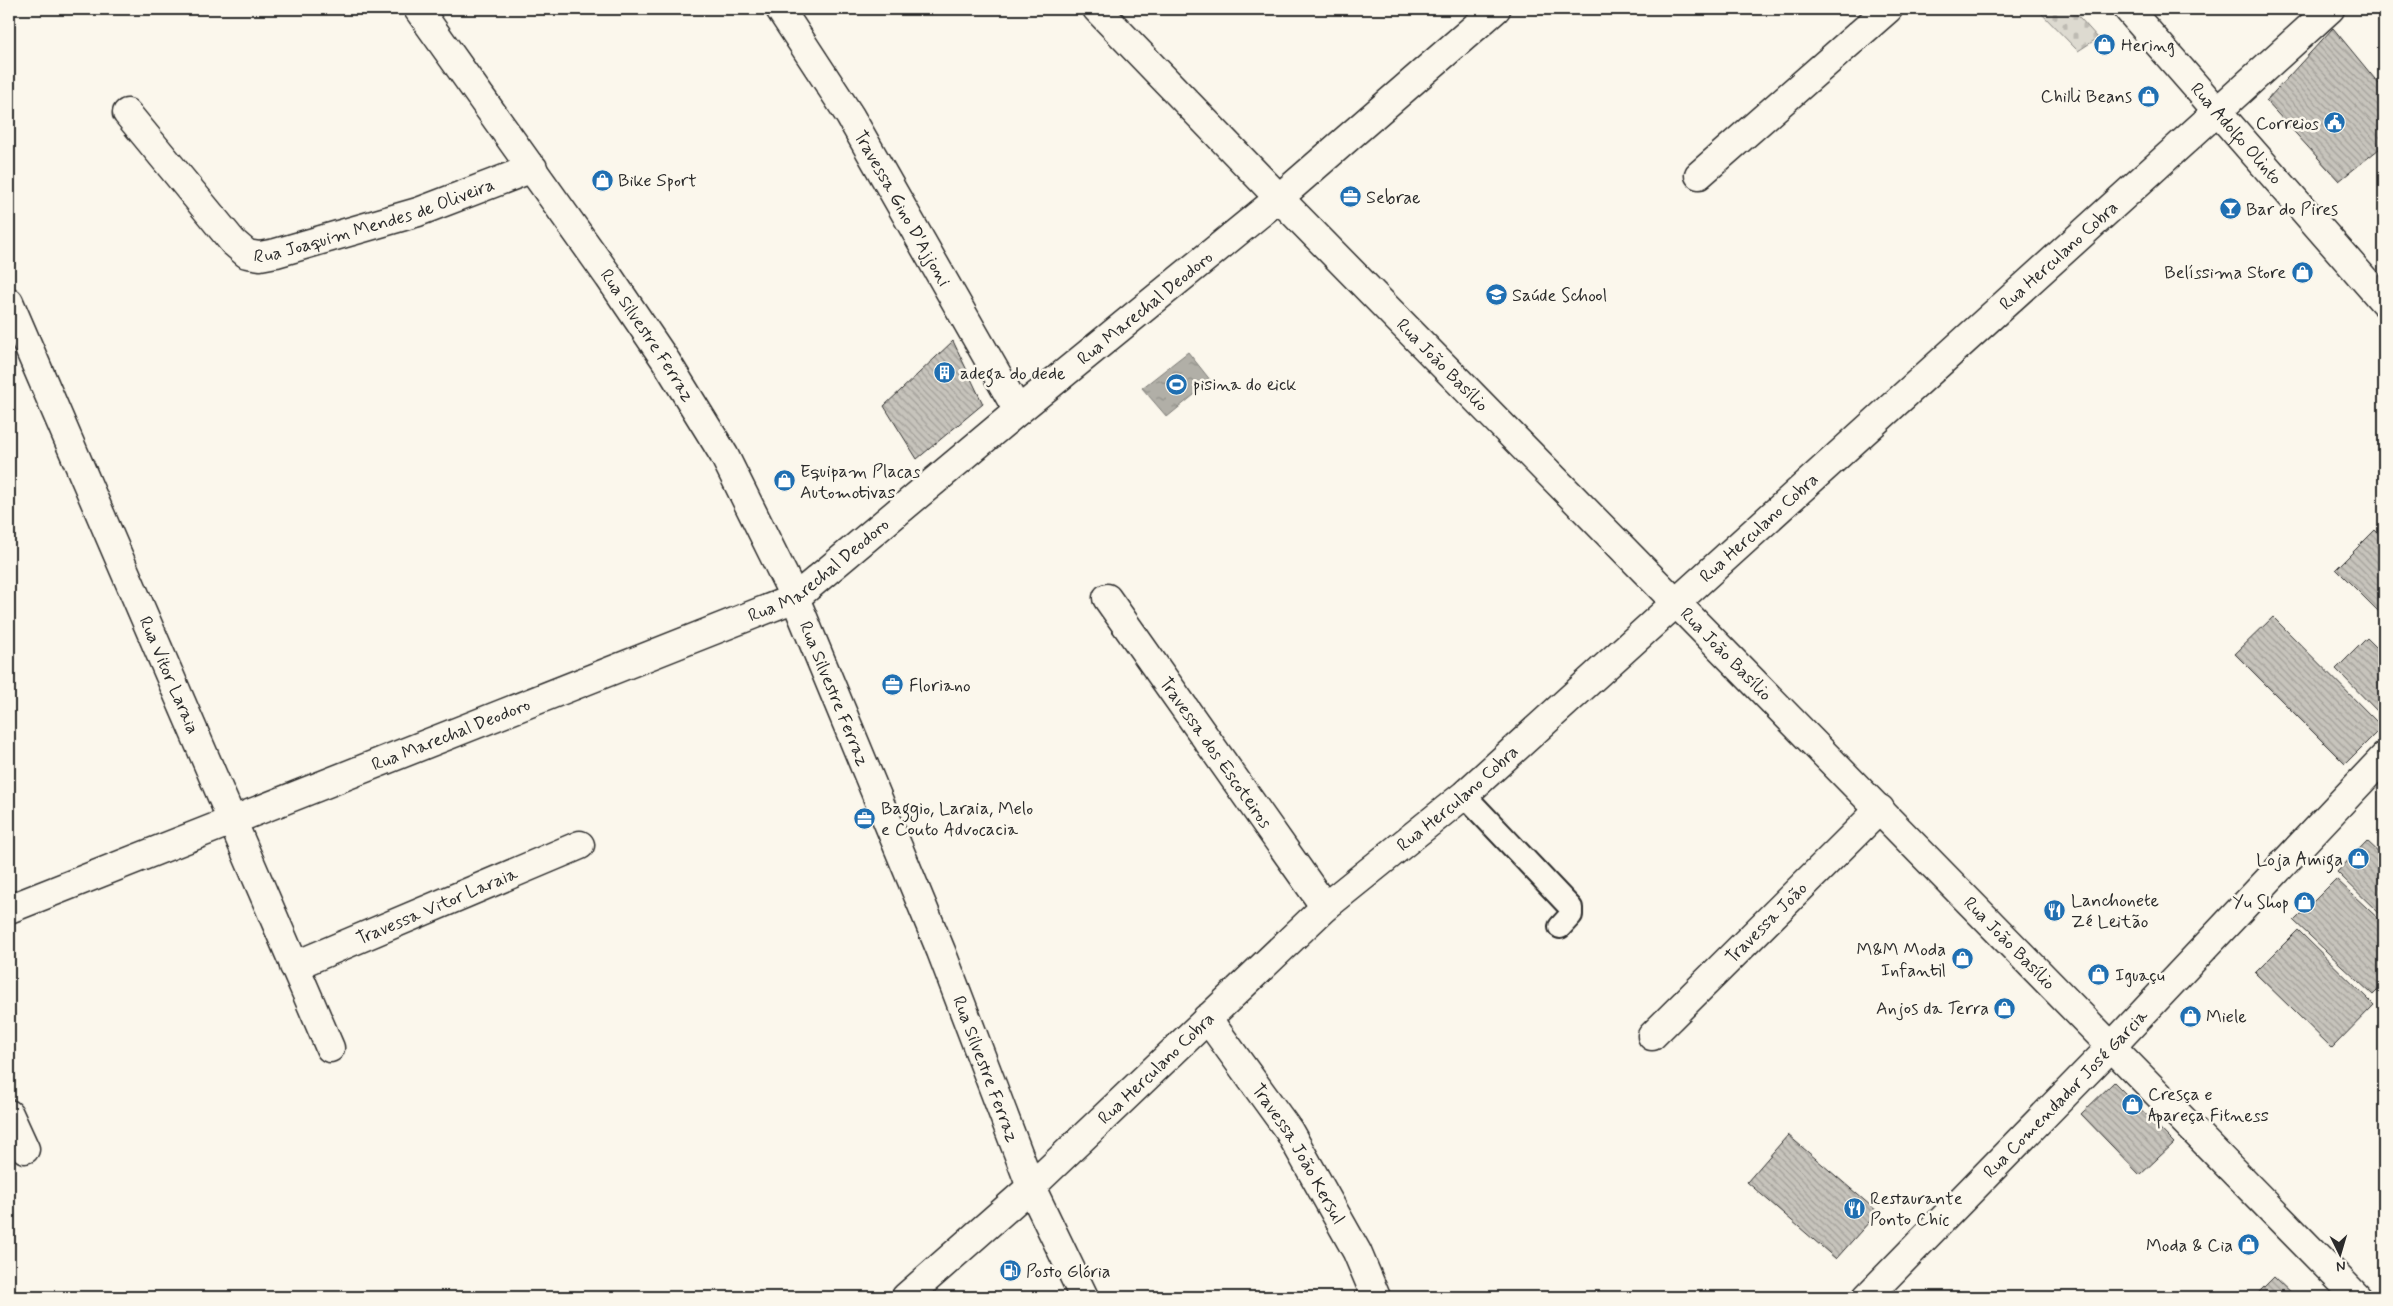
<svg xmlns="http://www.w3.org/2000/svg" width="2393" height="1306" font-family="Mynerve,sans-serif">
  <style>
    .cemetery { fill: url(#cemetery-stones); stroke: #84827e }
    .water { fill: url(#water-ripples); stroke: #7b7a75 }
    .building { fill: url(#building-back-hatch); stroke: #2b2b2b }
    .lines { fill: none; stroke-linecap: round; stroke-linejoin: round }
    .lane-casing { stroke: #2b2b2b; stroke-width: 26 }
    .street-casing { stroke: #2b2b2b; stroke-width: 31 }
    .secondary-casing { stroke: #2b2b2b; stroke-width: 31 }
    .lane { stroke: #fbf7ec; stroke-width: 22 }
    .street { stroke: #fbf7ec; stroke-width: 28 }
    .secondary { stroke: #fbf7ec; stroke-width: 28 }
    .labels { text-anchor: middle; stroke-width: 5; stroke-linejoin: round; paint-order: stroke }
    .poi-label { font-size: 18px; fill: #2b2b2b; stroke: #fbf7ec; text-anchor: start }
    .street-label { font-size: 18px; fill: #2b2b2b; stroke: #fbf7ec }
  </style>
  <defs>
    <pattern id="cemetery-stones" width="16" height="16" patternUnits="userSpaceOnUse" patternTransform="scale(1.25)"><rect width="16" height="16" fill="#dddad0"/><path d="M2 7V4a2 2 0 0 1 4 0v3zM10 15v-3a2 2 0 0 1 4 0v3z" fill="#bebbb3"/></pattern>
    <pattern id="water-ripples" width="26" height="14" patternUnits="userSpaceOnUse" patternTransform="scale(1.25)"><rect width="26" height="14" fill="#b1afa7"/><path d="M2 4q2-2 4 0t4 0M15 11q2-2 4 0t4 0" fill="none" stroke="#908f88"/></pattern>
    <pattern id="building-back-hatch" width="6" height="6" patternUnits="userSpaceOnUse" patternTransform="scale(1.25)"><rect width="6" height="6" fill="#c7c4bc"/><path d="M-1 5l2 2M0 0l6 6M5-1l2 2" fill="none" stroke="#a29f99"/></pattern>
  </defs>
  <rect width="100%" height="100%" fill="#fbf7ec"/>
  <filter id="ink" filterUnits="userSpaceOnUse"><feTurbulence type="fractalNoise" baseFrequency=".02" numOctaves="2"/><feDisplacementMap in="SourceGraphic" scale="10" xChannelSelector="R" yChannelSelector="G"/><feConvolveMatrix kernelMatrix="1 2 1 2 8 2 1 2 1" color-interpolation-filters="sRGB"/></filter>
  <g filter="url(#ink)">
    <!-- cemetery -->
    <polygon class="cemetery" points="2037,9 2072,9 2098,38 2078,51"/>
    <!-- water -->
    <polygon class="water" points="1188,352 1211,381 1167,417 1142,388"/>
    <!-- building -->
    <g class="building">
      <polygon points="2333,28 2384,90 2384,145 2339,181 2266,101"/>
      <polygon points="953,341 983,404 917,459 884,406"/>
      <polygon points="2375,530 2384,539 2384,617 2336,569"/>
      <polygon points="2273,617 2382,727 2345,764 2235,654"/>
      <polygon points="2367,638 2384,655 2384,718 2336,669"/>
      <polygon points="2367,841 2384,857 2384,918 2337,872"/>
      <polygon points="2336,879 2384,924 2384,984 2373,995 2294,921"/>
      <polygon points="2298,930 2374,1005 2332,1048 2255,973"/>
      <polygon points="2114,1082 2174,1143 2140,1175 2081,1114"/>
      <polygon points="1788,1135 1878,1212 1836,1259 1747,1182"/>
      <polygon points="2274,1277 2295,1297 2254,1297"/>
    </g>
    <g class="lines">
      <defs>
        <polyline id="lane" points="1464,795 1571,908 1571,915 1560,927"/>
        <g id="street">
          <path id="s1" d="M418,9L609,277L666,361L724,455L795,598L941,951L1031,1187L1084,1297"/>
          <path id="s2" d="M780,9L850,116L1018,411"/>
          <path id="s3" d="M1097,9L1279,198L2357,1297"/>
          <path id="s4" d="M2128,9L2384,302"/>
          <path id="s5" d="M127,113L233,242L247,254L260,256L276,253L418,212L533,168"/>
          <polyline points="1699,175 1888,9"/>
          <path id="s6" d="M9,302L330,1048"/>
          <path id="s7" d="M1107,598L1325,907"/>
          <path id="s8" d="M9,909L795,598L1018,411L1279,198L1496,9"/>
          <path id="s9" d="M294,966L580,845"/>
          <path id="s10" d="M1207,1018L1289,1131L1357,1252L1376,1297"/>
          <path id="s11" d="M1652,1036L1880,809"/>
          <polyline points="9,1114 25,1149"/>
          <path id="s12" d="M906,1297L1031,1187L1325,907L1464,795L2330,9"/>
        </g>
        <g id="secondary">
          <path id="s13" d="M1867,1297L2111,1047L2384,757"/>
        </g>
      </defs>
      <!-- lane casing -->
      <use href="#lane" class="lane-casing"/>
      <!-- street casing -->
      <use href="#street" class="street-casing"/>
      <!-- secondary casing -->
      <use href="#secondary" class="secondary-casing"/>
      <!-- lane -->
      <use href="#lane" class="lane"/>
      <!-- street -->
      <use href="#street" class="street"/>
      <!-- secondary -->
      <use href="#secondary" class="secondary"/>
    </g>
  </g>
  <!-- icons -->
  <defs>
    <symbol id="shop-disc" viewBox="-11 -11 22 22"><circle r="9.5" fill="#1f6fb2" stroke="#fbf7ec"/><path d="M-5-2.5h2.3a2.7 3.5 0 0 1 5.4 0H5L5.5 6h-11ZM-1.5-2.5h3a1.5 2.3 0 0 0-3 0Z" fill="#fff"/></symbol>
    <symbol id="civic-disc" viewBox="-11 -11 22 22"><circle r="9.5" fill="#1f6fb2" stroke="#fbf7ec"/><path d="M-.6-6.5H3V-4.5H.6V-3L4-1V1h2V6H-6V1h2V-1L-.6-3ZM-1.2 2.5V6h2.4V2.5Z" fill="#fff"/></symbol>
    <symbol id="office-disc" viewBox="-11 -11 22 22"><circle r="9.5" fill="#1f6fb2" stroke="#fbf7ec"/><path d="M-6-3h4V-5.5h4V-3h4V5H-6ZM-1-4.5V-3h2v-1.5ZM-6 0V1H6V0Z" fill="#fff"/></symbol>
    <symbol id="bar-disc" viewBox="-11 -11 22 22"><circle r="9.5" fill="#1f6fb2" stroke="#fbf7ec"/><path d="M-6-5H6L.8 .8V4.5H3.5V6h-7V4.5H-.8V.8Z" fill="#fff"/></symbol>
    <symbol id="school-disc" viewBox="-11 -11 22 22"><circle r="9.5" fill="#1f6fb2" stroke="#fbf7ec"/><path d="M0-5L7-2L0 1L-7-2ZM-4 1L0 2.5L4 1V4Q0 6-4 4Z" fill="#fff"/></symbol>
    <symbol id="building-disc" viewBox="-11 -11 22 22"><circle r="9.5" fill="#1f6fb2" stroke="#fbf7ec"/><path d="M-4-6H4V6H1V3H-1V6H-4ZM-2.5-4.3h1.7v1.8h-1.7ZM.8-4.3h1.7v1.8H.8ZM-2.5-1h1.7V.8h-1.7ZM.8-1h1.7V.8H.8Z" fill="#fff"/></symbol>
    <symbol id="stadium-disc" viewBox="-11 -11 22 22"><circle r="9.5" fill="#1f6fb2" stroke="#fbf7ec"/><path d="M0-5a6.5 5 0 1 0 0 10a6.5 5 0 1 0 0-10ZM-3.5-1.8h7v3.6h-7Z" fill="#fff"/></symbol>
    <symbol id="restaurant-disc" viewBox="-11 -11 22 22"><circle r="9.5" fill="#1f6fb2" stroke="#fbf7ec"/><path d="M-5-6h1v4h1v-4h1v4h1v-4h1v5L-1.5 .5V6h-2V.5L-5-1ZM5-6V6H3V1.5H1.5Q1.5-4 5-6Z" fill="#fff"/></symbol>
    <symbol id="fuel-disc" viewBox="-11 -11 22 22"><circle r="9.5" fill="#1f6fb2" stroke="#fbf7ec"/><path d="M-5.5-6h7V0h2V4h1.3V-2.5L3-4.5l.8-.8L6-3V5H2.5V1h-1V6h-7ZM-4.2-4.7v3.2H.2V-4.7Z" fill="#fff"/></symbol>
  </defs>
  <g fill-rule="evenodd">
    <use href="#shop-disc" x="2092" y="32" width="25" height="25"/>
    <use href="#shop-disc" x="2136" y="84" width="25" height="25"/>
    <use href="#civic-disc" x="2322" y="110" width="25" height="25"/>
    <use href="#shop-disc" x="590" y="168" width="25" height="25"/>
    <use href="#office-disc" x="1338" y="184" width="25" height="25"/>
    <use href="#bar-disc" x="2218" y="196" width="25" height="25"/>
    <use href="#shop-disc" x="2290" y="260" width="25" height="25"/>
    <use href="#school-disc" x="1484" y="282" width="25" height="25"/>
    <use href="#building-disc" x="932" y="360" width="25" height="25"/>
    <use href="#stadium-disc" x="1164" y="372" width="25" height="25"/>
    <use href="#shop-disc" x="772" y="468" width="25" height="25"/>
    <use href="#office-disc" x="880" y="672" width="25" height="25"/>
    <use href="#office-disc" x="852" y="806" width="25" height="25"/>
    <use href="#shop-disc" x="2346" y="846" width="25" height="25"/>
    <use href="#shop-disc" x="2292" y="890" width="25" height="25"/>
    <use href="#restaurant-disc" x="2042" y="898" width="25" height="25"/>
    <use href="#shop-disc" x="1950" y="946" width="25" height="25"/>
    <use href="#shop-disc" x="2086" y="962" width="25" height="25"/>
    <use href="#shop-disc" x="1992" y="996" width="25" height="25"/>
    <use href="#shop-disc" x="2178" y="1004" width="25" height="25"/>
    <use href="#shop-disc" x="2120" y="1092" width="25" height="25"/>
    <use href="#restaurant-disc" x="1842" y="1196" width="25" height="25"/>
    <use href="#shop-disc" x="2236" y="1232" width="25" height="25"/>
    <use href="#fuel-disc" x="998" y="1258" width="25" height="25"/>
  </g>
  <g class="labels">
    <!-- poi labels -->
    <g class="poi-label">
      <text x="2121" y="51">Hering</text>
      <text x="2132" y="102" text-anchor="end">Chilli Beans</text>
      <text x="2319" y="129" text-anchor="end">Correios</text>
      <text x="618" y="186">Bike Sport</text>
      <text x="1366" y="203">Sebrae</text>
      <text x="2246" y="215">Bar do Pires</text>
      <text x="2286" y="278" text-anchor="end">Belíssima Store</text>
      <text x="1512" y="301">Saúde School</text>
      <text x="960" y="379">adega do dede</text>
      <text x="1193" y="390">pisina do eick</text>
      <text x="800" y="477">Equipam Placas<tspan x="800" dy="21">Automotivas</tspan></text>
      <text x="909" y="691">Floriano</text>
      <text x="881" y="814">Baggio, Laraia, Melo<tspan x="881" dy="21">e Couto Advocacia</tspan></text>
      <text x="2343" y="865" text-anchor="end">Loja Amiga</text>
      <text x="2071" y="906">Lanchonete<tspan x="2071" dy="21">Zé Leitão</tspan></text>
      <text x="2289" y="908" text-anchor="end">Yu Shop</text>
      <text x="1946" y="955" text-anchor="end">M&amp;M Moda<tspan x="1946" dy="21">Infantil</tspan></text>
      <text x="2115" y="981">Iguaçu</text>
      <text x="1989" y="1014" text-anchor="end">Anjos da Terra</text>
      <text x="2206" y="1022">Miele</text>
      <text x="2148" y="1100">Cresça e<tspan x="2148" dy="21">Apareça Fitness</tspan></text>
      <text x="1870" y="1204">Restaurante<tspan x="1870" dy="21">Ponto Chic</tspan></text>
      <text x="2233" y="1251" text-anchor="end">Moda &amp; Cia</text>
      <text x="1026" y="1277">Posto Glória</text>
    </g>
    <!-- street labels -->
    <g class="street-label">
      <text dy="6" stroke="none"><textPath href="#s4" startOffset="165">Rua Adolfo Olinto</textPath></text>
      <text dy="6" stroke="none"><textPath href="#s2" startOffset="234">Travessa Gino D'Ajjoni</textPath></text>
      <text dy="6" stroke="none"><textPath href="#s5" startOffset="318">Rua Joaquim Mendes de Oliveira</textPath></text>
      <text dy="6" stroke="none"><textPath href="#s12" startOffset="1554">Rua Herculano Cobra</textPath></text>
      <text dy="6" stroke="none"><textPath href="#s8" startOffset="1300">Rua Marechal Deodoro</textPath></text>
      <text dy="6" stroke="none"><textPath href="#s1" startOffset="399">Rua Silvestre Ferraz</textPath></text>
      <text dy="6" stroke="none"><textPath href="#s3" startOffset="496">Rua João Basílio</textPath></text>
      <text dy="6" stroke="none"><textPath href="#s12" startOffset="1149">Rua Herculano Cobra</textPath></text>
      <text dy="6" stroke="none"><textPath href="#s8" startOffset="880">Rua Marechal Deodoro</textPath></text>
      <text dy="6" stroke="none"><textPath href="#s3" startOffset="901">Rua João Basílio</textPath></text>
      <text dy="6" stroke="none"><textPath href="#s6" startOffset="406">Rua Vitor Laraia</textPath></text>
      <text dy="6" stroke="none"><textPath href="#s1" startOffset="804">Rua Silvestre Ferraz</textPath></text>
      <text dy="6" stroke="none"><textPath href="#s8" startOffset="475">Rua Marechal Deodoro</textPath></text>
      <text dy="6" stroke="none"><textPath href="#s7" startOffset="189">Travessa dos Escoteiros</textPath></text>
      <text dy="6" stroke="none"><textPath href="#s12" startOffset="744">Rua Herculano Cobra</textPath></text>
      <text dy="6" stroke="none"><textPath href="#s9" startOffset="155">Travessa Vitor Laraia</textPath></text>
      <text dy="6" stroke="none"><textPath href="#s11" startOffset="161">Travessa João</textPath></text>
      <text dy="6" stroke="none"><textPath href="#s3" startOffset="1306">Rua João Basílio</textPath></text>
      <text dy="6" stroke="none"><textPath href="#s12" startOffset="339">Rua Herculano Cobra</textPath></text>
      <text dy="6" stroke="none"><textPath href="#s1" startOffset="1209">Rua Silvestre Ferraz</textPath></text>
      <text dy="6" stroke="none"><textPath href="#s13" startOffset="284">Rua Comendador José Garcia</textPath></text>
      <text dy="6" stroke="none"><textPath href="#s10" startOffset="164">Travessa João Kersul</textPath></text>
    </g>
  </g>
  <!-- margin -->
  <rect width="2393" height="1306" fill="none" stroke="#fbf7ec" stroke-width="30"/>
  <rect x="15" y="15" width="2363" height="1276" fill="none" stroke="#2b2b2b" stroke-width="2" filter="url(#ink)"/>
  <!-- north arrow -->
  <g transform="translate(2340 1254) rotate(175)" stroke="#fbf7ec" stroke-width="4" paint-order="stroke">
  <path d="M0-4L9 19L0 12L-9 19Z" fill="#2b2b2b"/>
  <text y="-8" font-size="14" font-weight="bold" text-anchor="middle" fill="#2b2b2b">N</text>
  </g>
</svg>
